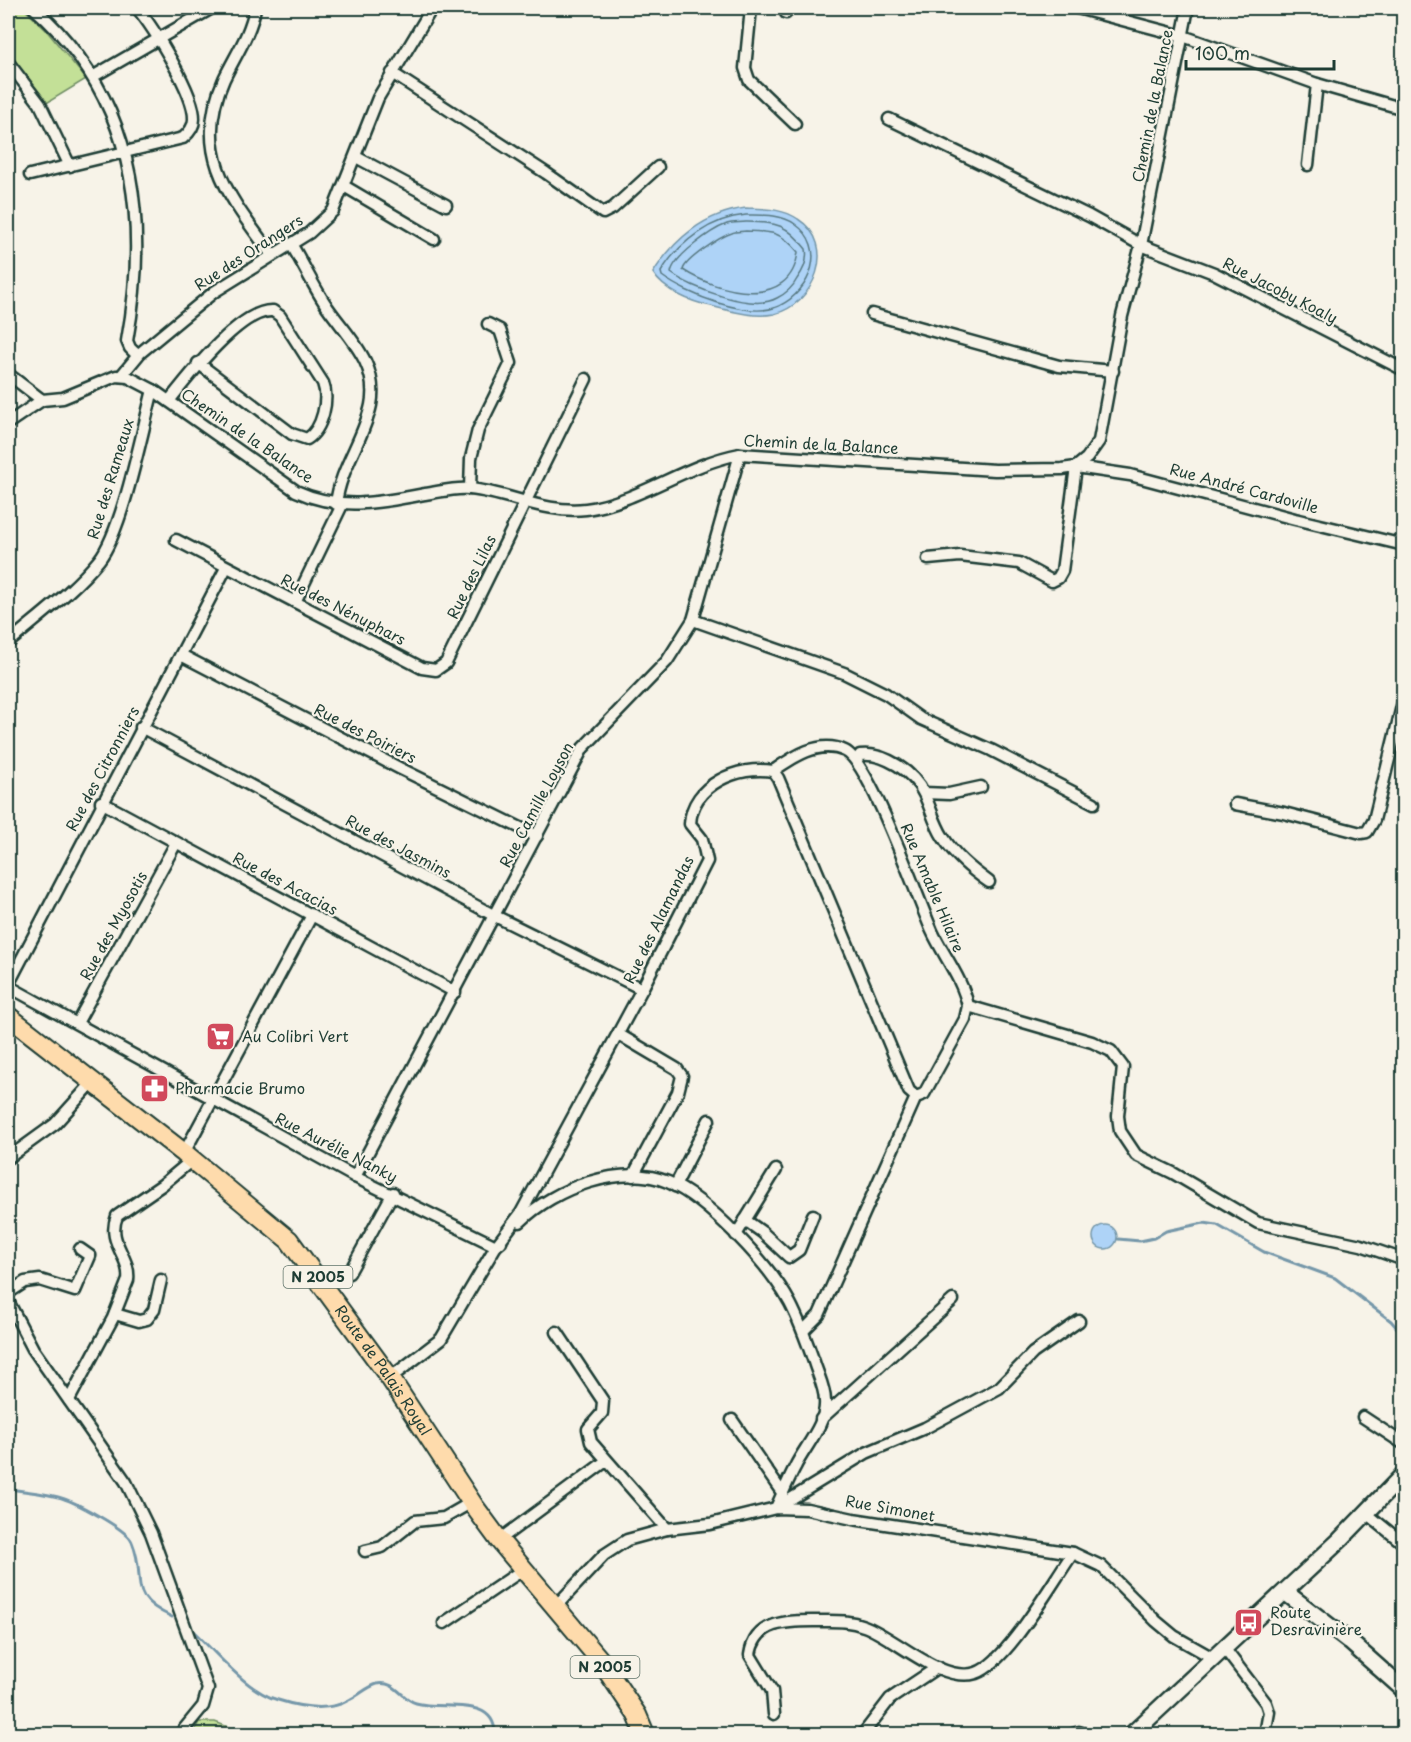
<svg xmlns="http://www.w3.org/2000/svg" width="1411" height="1742" font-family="'Playpen Sans',sans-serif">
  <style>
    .green { fill: #c3e097; stroke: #718e66; stroke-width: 1.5 }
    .water { fill: #aed3f7; stroke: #7597a9; stroke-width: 1.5 }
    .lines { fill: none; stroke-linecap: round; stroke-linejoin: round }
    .shore { stroke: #587982; stroke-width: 1.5 }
    .stream { stroke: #7597a9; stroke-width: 3 }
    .street-casing { stroke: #1f3d34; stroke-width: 15 }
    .secondary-casing { stroke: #1f3d34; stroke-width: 20 }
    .primary-casing { stroke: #1f3d34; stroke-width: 22 }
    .street { stroke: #f7f3e8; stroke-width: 10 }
    .secondary { stroke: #f7f3e8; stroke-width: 15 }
    .primary { stroke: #fedbac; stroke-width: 18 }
    .labels { text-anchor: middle; stroke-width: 4.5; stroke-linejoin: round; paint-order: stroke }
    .shield { fill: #f7f3e8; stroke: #60746a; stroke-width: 1.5 }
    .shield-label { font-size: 14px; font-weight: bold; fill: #1f3d34 }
    .street-label { font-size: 15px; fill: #1f3d34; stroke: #f7f3e8 }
    .poi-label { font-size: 15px; fill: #1f3d34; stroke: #f7f3e8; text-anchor: start }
  </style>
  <rect width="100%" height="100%" fill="#f7f3e8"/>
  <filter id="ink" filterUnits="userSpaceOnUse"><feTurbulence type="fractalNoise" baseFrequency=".0167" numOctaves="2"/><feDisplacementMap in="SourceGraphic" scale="12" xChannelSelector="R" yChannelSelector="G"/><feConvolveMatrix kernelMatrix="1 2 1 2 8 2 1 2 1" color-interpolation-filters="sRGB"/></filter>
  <g filter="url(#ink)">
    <!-- green -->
    <g class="green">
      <polygon points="8,8 23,8 46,30 86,79 45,104 8,56"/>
      <polygon points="199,1722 215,1722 247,1734 193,1734"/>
    </g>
    <!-- water -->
    <g class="water">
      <path d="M746,208C764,209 782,208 798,219C839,245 814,305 774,314C754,318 731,311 711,306C691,302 664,291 653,273C674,239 705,213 746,208Z"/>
      <circle cx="1105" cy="1237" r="12"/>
    </g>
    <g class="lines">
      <!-- shore -->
      <g class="shore">
        <path d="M746,215C763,215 781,214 795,224C828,247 811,291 779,306C749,320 686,294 662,276L661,272C679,242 711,218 746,215Z"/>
        <path d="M746,222C777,223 786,223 806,249C808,260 803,271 797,279C793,287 785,294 777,298C753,312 691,288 671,273C673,257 711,230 727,224C733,222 740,223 746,222Z"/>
        <path d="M746,231C772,232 781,231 798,252C791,312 717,292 683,270C685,260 721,236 732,233C736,231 742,232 746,231Z"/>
      </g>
      <!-- stream -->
      <g class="stream">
        <polyline points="1118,1239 1140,1241 1154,1238 1166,1231 1204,1223 1217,1225 1264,1252 1335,1278 1391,1321 1404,1336"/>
        <path d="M8,1489C24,1491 41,1493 58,1497C72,1500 127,1529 132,1542C148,1580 124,1595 172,1617"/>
        <path d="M190,1628C214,1650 247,1692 278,1700C300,1707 329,1712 349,1700C358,1696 367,1687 377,1684C396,1680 401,1699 416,1703C442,1711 495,1695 495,1734"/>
      </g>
      <defs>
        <g id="street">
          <path d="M34,8C133,95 150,216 127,341L130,348L137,355"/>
          <path d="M255,8C251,33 235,56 224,79C191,153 230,198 272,255"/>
          <polyline points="751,8 745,68 749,80 795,124"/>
          <polyline points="1077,8 1183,36 1317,84 1404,109"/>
          <polyline points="786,13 787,8"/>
          <polyline points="8,62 40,104 70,166"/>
          <polyline points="392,73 546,173 603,213 613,208 658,167"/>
          <polyline points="94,76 212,8"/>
          <polyline points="889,119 1089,216 1141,245 1214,273 1404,370"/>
          <polyline points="356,157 446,205"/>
          <polyline points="1308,165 1317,84"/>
          <path d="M30,175L183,138C189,133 194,127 194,119C195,94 153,27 137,8"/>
          <polyline points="344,186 434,239"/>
          <path d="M291,244C304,265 314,288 328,308C349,338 379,364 371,405C364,439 340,468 336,504"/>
          <polyline points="872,314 1059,366 1113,371"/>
          <path d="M8,374L42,400L63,398L116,376L128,377L153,390L296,491C339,511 379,503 425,494C440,492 455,487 470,489C510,493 545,514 586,509C638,502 686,464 740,454L995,470L1062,469L1076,467L1087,458L1099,441L1122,316L1141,245L1188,8"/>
          <polyline points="121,376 140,353 214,292 309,233 333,211 378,98 432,8"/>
          <path d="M169,401C188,377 241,308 273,311L280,316L323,383C329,399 323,429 307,439L292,434L198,363"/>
          <polyline points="8,423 42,400"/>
          <polyline points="470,489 471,458 478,430 511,363 500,330 488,324"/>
          <polyline points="176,540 422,668 436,670 446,663 586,379"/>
          <polyline points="928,559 960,556 1019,563 1052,581 1058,578 1062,571 1076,467 1130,475 1295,519 1404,545"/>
          <polyline points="295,602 342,505"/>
          <polyline points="693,620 844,673 886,694 921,719 991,750 1094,803"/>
          <path d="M8,643C38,617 74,591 99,560C123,530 142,431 153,390"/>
          <polyline points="181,655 399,768 537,836"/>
          <polyline points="141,727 495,916 642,989"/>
          <path d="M857,760L860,755C884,752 914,772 924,794C931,808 934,823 943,837C955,856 971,869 989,882"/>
          <polyline points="924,793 949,794 981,787"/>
          <polyline points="101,802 455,992"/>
          <polyline points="1235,804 1284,813 1361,833 1367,832 1374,820 1404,698"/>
          <polyline points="8,985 226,568"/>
          <polyline points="8,986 355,1177 496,1246 501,1242"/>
          <polyline points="968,1006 1092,1042 1111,1051 1123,1067 1118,1116 1120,1131 1136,1155 1173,1173 1258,1223 1361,1245 1404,1260"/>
          <polyline points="77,1023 176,843"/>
          <polyline points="618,1034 677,1069 682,1076 678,1092 633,1176"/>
          <polyline points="184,1153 312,915"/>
          <polyline points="8,1158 55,1124 92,1083"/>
          <polyline points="355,1177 583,748 667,661 693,620 740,454"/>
          <polyline points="675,1186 709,1120"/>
          <polyline points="745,1220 762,1232 789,1257 799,1250 813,1215"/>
          <path d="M520,1222C554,1188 621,1163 668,1182C708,1199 769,1264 790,1303C800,1322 807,1342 814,1362C818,1375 825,1388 825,1401C827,1423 804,1448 795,1467C788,1480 782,1495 776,1508"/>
          <polyline points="736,1235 776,1170"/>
          <polyline points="349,1273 393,1193"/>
          <polyline points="8,1293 25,1282 40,1280 75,1291 90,1256 80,1249"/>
          <polyline points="8,1301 33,1349 126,1482 151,1533 208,1689 203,1706 180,1734"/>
          <polyline points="115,1314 139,1321 147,1319 154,1310 161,1280"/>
          <polyline points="803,1331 819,1315 916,1097"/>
          <polyline points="557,1332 603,1401 602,1413 588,1429 591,1442 667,1529"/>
          <path d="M390,1378L441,1339L496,1246L521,1213L642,989L707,861L702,839L690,824C692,784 739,765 773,771L778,778L909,1091L916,1097L924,1094L965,1019L968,1006C963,980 943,955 932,931C918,900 870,762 845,751C819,739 793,757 773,771"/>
          <path d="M69,1400L113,1318L128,1280C131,1256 106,1243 117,1216L162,1185L192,1160"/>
          <polyline points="1363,1417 1404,1444"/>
          <polyline points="821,1419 953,1300"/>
          <polyline points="732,1420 783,1494"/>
          <polyline points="776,1508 866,1453 925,1428 999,1388 1033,1353 1079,1321"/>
          <polyline points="1366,1513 1404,1544"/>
          <polyline points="499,1540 606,1461"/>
          <polyline points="365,1551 382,1547 415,1521 444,1518 472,1502"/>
          <polyline points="556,1606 604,1555 627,1540 667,1529 710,1524 776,1508 807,1509 853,1519 1073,1553 1101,1566 1156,1621 1174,1636 1213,1658"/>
          <polyline points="444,1623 524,1569"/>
          <polyline points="1224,1648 1266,1703 1269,1712 1265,1734"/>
          <path d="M774,1714L772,1691L750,1655C755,1619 791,1621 819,1621C835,1621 849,1620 864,1626C895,1637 941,1684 976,1673C1007,1663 1053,1581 1073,1553"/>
          <polyline points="863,1734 890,1699 938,1667"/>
          <polyline points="1073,1734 1079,1732 1085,1734"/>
        </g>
        <g id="secondary">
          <polyline points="1285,1592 1350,1642 1404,1690"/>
          <polyline points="1132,1734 1340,1540 1404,1474"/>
        </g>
        <g id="primary">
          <path id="s1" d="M8,1016L184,1153L289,1240L390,1378L474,1506L499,1540L600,1660L637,1715L645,1734"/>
        </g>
      </defs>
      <!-- street casing -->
      <use href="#street" class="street-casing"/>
      <!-- secondary casing -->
      <use href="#secondary" class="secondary-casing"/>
      <!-- primary casing -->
      <use href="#primary" class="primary-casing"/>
      <!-- street -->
      <use href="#street" class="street"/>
      <!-- secondary -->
      <use href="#secondary" class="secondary"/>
      <!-- primary -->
      <use href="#primary" class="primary"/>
    </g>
  </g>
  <!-- icons -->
  <defs>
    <symbol id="supermarket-square" viewBox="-11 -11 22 22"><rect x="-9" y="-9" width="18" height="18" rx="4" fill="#d1495b" stroke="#f7f3e8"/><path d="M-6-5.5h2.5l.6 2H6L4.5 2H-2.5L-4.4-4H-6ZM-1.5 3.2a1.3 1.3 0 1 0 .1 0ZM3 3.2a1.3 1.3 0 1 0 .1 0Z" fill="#fff"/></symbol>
    <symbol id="pharmacy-square" viewBox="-11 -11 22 22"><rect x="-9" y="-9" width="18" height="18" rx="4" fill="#d1495b" stroke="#f7f3e8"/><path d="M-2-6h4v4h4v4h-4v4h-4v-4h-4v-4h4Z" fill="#fff"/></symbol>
    <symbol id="bus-square" viewBox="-11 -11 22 22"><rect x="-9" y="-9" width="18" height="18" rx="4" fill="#d1495b" stroke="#f7f3e8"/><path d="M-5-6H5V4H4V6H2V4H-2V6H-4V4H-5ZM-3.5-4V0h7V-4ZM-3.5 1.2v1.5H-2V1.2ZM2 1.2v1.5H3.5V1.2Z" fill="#fff"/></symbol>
  </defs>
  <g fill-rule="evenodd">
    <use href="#supermarket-square" x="204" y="1020" width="33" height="33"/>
    <use href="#pharmacy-square" x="138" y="1072" width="33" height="33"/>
    <use href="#bus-square" x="1232" y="1606" width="33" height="33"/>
  </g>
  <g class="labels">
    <!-- shield labels -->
    <g class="shield">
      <rect x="283.5" y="1266" width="69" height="22" rx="4.5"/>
      <rect x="570.5" y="1656" width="69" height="22" rx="4.5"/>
    </g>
    <g class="shield-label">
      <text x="318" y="1282">N 2005</text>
      <text x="605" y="1672">N 2005</text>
    </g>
    <!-- street labels -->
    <g class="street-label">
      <text transform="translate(1153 106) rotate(-79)" y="5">Chemin de la Balance</text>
      <text transform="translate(249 253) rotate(-33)" y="5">Rue des Orangers</text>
      <text transform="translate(1280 291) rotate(27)" y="5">Rue Jacoby Koaly</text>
      <text transform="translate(247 436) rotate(34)" y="5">Chemin de la Balance</text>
      <text transform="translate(821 445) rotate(3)" y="5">Chemin de la Balance</text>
      <text transform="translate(111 479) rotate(-73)" y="5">Rue des Rameaux</text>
      <text transform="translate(1244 489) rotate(15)" y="5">Rue André Cardoville</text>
      <text transform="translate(472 577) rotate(-64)" y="5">Rue des Lilas</text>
      <text transform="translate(343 610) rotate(27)" y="5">Rue des Nénuphars</text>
      <text transform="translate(365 734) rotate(27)" y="5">Rue des Poiriers</text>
      <text transform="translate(103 769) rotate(-62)" y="5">Rue des Citronniers</text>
      <text transform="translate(537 805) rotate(-62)" y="5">Rue Camille Loyson</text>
      <text transform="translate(398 847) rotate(28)" y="5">Rue des Jasmins</text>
      <text transform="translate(285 884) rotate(28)" y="5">Rue des Acacias</text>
      <text transform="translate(932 888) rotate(67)" y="5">Rue Amable Hilaire</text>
      <text transform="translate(659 920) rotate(-64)" y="5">Rue des Alamandas</text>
      <text transform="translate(114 926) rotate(-61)" y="5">Rue des Myosotis</text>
      <text transform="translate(336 1148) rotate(27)" y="5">Rue Aurélie Nanky</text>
      <text dy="5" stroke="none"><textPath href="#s1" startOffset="520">Route de Palais Royal</textPath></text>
      <text transform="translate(890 1509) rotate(10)" y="5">Rue Simonet</text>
    </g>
    <!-- poi labels -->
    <g class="poi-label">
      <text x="242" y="1042">Au Colibri Vert</text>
      <text x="175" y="1094">Pharmacie Brumo</text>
      <text x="1270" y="1618">Route<tspan x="1270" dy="17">Desravinière</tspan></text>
    </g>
  </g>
  <!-- margin -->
  <rect width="1411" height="1742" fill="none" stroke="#f7f3e8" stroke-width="30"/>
  <rect x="15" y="15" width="1381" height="1712" fill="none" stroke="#1f3d34" stroke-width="2" filter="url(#ink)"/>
  <!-- scale -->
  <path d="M1186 60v9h148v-9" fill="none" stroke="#1f3d34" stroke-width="3"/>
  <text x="1195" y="60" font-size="18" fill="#1f3d34" stroke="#f7f3e8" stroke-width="4.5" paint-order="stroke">100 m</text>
</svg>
